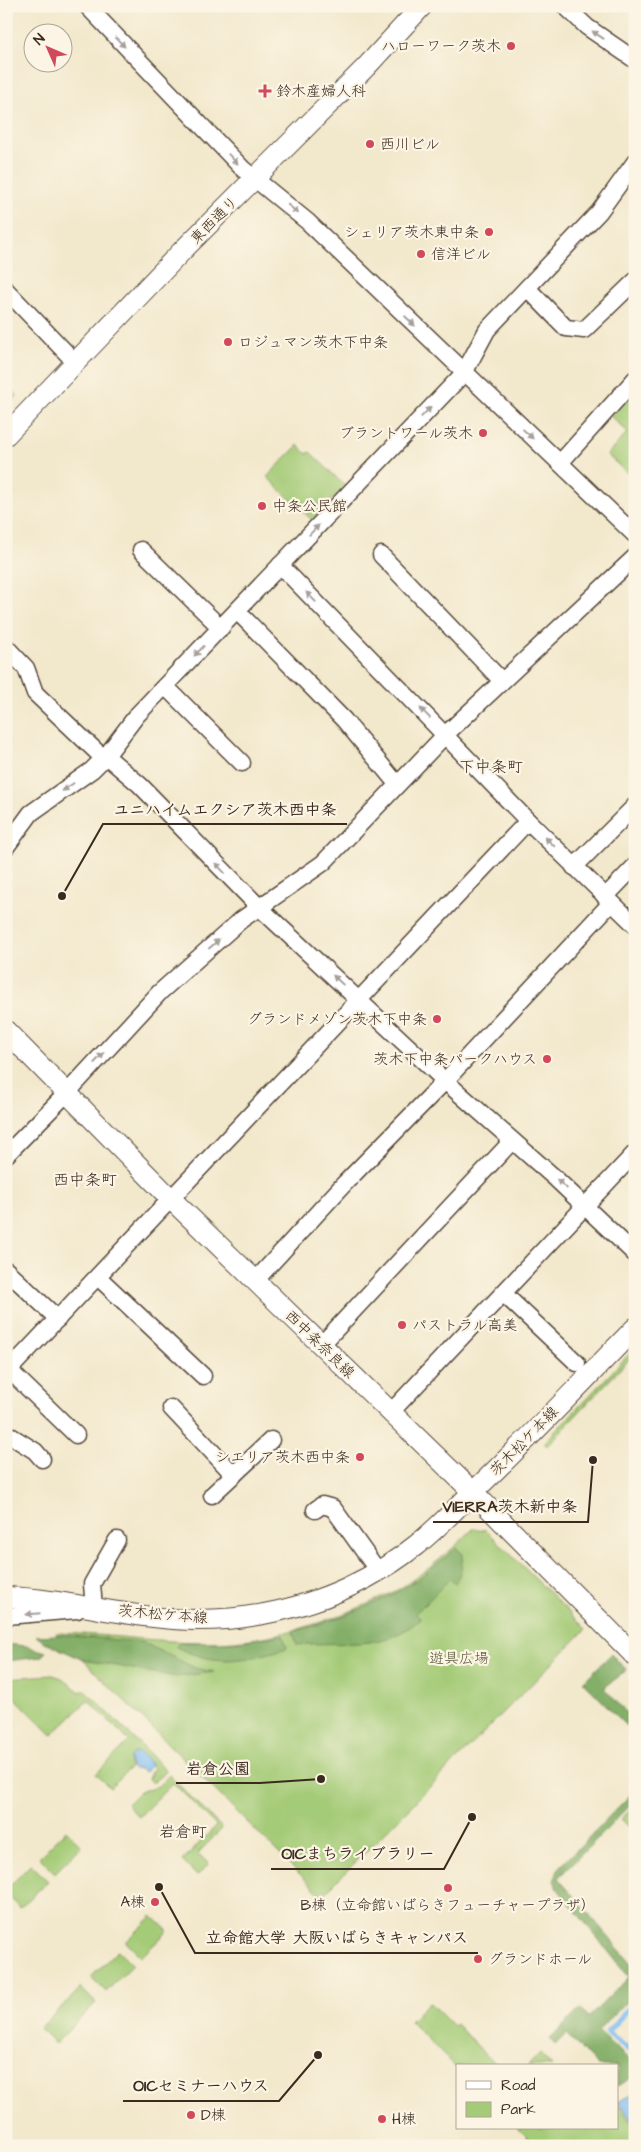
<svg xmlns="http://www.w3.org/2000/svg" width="641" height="2152" font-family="'Architects Daughter','Klee One',sans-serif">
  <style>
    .green { fill: #a4cb77; stroke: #707a4a }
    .forest { fill: #83af68; stroke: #5f6c43 }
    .water { fill: #80bef3; stroke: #5e7488 }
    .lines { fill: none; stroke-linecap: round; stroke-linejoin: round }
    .stream { stroke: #80bef3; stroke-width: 5 }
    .minor-casing { stroke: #564638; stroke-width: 19 }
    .tertiary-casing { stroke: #564638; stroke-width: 22 }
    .minor { stroke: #fff; stroke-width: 16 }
    .tertiary { stroke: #fff; stroke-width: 20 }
    .oneway { fill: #a79f9a }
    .poi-dot { fill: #d1495b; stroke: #fcf5e5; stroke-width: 2 }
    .labels { text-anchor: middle; stroke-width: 4.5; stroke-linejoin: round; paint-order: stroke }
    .poi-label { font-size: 15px; fill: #3b2a1e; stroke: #fcf5e5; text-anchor: start }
    .street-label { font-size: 15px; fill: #3b2a1e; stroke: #fcf5e5 }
    .park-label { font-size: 15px; fill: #5a5a39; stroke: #fcf5e5 }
    .neighbourhood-label { font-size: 16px; fill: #3b2a1e; stroke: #fcf5e5 }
    .leader { fill: none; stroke: #3b2a1e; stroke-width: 2 }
    .callout-dot { fill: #3b2a1e; stroke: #fcf5e5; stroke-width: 2 }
    .callout-label { font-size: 16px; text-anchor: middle; font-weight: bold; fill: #3b2a1e; stroke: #fcf5e5; stroke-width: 4.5; stroke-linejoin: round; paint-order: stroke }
  </style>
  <rect width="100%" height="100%" fill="#fcf5e5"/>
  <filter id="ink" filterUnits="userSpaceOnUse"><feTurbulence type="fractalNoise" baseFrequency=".02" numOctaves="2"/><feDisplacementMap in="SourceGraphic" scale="10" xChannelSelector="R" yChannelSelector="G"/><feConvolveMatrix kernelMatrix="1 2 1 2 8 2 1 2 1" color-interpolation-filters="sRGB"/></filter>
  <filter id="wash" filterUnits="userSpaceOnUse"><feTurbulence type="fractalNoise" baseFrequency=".0096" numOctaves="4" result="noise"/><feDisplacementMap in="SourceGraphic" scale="20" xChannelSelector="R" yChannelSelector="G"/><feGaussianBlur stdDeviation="1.12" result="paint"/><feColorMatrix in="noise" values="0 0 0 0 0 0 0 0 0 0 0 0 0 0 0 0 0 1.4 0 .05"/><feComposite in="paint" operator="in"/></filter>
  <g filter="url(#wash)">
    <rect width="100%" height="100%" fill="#f2e8cc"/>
    <!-- green -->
    <g class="green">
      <polygon points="6,384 17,396 6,407"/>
      <polygon points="635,388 635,480 607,455 628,432 610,416"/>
      <polygon points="298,445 307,454 310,452 345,486 312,520 267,477"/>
      <polygon points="635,1348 635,1353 547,1446 544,1443"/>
      <path d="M473,1529L486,1530L586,1629L322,1896L56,1633C106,1634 154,1642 204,1642C260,1643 314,1627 365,1605C376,1600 388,1595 399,1589C426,1572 450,1552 473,1529Z"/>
      <polygon points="53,1675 62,1678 80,1692 85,1690 167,1771 152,1783 148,1779 153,1768 140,1753 130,1758 130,1768 110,1788 96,1774 129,1741 88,1700 52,1735 6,1689 6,1678"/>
      <polygon points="169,1775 221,1827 222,1829 198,1853 209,1864 197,1876 182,1861 216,1826 173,1783 139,1817 127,1804 140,1791 151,1789 158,1786"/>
      <polygon points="635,1806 635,1833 621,1819"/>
      <polygon points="66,1830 82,1846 55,1873 39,1857"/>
      <polygon points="31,1864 48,1881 20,1908 6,1894 6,1890"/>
      <polygon points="152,1916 168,1931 141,1957 126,1942"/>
      <polygon points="118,1950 133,1965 106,1992 91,1977"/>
      <polygon points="81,1988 96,2003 55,2044 40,2028"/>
      <polygon points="429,2002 453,2026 456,2024 497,2066 457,2066 457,2069 410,2021"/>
      <polygon points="540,2053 552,2066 528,2066"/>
      <polygon points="617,2101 635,2129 635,2146 536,2146 518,2128 617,2128"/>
    </g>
    <!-- forest -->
    <g class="forest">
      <path d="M456,1548L463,1554C462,1565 461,1574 455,1583L450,1579L416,1613L421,1618C384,1653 342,1640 297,1645L293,1632C329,1622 365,1609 397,1592C419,1580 438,1564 456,1548Z"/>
      <polygon points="59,1635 142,1642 195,1668 214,1672 177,1677 84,1660 44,1642 36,1636"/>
      <path d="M283,1635L287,1648C245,1661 217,1667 176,1647L179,1642H233Z"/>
      <polygon points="6,1644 26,1646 46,1652 41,1657 6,1661"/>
      <polygon points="611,1654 627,1670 604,1688 635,1722 635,1734 583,1682"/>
      <polygon points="635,1790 635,1801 558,1878 635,1968 635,1993 598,2031 635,2065 632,2078 617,2086 617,2066 598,2066 566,2034 555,2045 550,2039 580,2009 589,2017 629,1977 557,1888 554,1880 559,1868"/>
    </g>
    <!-- water -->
    <g class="water">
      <polygon points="134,1753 140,1753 147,1759 150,1766 144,1773 140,1769 133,1769 130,1765 130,1758"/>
      <polygon points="635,2093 635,2126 619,2101"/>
    </g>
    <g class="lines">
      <!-- stream -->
      <polyline class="stream" points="635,2002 607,2032 635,2055"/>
    </g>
  </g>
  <g filter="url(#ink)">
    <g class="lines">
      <defs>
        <g id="minor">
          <polyline points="87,6 243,169 308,222 635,535"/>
          <polyline points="565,6 587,27 635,60"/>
          <polyline points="527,288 566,328 584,330 635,281"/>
          <polyline points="6,290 76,363"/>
          <polyline points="560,463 635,379"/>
          <polyline points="141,550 221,628"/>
          <polyline points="381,555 501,680"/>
          <polyline points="280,565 528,821 635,925"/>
          <polyline points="237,611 344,720 397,784"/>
          <polyline points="6,647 26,668 35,693 98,753 106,756 140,785 259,907 445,1081 555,1178 635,1254"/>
          <polyline points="165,686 242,763"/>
          <polyline points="6,847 31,813 92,770 106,756 137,715 464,373 487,330 599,212 635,162"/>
          <polyline points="574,867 635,806"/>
          <polyline points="605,897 635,866"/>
          <polyline points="6,1155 66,1094 160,992 241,920 323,863 446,734 635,557"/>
          <polyline points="6,1270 58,1319"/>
          <polyline points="98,1277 203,1376"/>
          <polyline points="255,1281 345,1183 445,1081 611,903"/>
          <polyline points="504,1294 577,1363"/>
          <polyline points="322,1344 512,1141"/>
          <polyline points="6,1367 76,1435"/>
          <polyline points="9,1370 528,821"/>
          <polyline points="171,1408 234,1475"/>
          <polyline points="391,1412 635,1153"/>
          <polyline points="6,1433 35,1451 42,1459"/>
          <polyline points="212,1495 271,1440"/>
          <polyline points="315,1510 322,1505 333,1508 378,1571"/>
          <polyline points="94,1608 92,1584 117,1540"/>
          <polyline points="6,1616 77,1610"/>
        </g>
        <g id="tertiary">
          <polyline points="6,435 181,252 366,67 422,6"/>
          <polyline points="6,1031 171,1199 473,1492 635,1656"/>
          <path d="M6,1597C70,1599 133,1620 197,1620C276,1620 353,1595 415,1546C436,1530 454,1510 473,1492C529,1439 581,1383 635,1328"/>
        </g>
      </defs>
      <!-- minor casing -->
      <use href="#minor" class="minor-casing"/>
      <!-- tertiary casing -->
      <use href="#tertiary" class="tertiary-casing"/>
      <!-- minor -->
      <use href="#minor" class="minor"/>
      <!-- tertiary -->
      <use href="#tertiary" class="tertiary"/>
    </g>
    <!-- one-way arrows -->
    <defs><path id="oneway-solid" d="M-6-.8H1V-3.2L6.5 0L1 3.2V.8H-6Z" transform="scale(1.25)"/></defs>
    <g class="oneway">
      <use href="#oneway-solid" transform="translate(598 35) rotate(-146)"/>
      <use href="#oneway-solid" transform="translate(120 42) rotate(46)"/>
      <use href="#oneway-solid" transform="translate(233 159) rotate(46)"/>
      <use href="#oneway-solid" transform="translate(293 209) rotate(40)"/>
      <use href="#oneway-solid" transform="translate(410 321) rotate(44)"/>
      <use href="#oneway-solid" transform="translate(426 412) rotate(-46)"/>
      <use href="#oneway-solid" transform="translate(528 434) rotate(43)"/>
      <use href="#oneway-solid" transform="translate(314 530) rotate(-46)"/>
      <use href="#oneway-solid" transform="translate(311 597) rotate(-134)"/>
      <use href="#oneway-solid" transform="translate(199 651) rotate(134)"/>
      <use href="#oneway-solid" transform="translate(425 713) rotate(-134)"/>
      <use href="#oneway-solid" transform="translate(68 787) rotate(145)"/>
      <use href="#oneway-solid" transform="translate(550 842) rotate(-135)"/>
      <use href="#oneway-solid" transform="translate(220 868) rotate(-134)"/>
      <use href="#oneway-solid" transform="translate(214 944) rotate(-42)"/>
      <use href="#oneway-solid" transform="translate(338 980) rotate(-137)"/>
      <use href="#oneway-solid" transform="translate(99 1058) rotate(-47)"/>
      <use href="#oneway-solid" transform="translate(562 1184) rotate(-137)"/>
      <use href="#oneway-solid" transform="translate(33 1614) rotate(175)"/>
    </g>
  </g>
  <!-- markers -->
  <g class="poi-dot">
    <circle cx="511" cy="46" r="5"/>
    <path d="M262.5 83.5h5v5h5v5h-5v5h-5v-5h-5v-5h5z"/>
    <circle cx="370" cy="144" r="5"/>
    <circle cx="489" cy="232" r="5"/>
    <circle cx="421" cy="254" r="5"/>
    <circle cx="228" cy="342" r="5"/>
    <circle cx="483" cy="433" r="5"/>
    <circle cx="262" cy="506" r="5"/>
    <circle cx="437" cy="1019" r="5"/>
    <circle cx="547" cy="1059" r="5"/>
    <circle cx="402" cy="1325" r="5"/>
    <circle cx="360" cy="1457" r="5"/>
    <circle cx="448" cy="1888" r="5"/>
    <circle cx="155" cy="1902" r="5"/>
    <circle cx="478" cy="1959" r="5"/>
    <circle cx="191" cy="2115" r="5"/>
    <circle cx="382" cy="2119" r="5"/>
  </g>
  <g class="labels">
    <!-- poi labels -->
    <g class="poi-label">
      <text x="501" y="51" text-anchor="end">ハローワーク茨木</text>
      <text x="276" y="96">鈴木産婦人科</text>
      <text x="380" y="149">西川ビル</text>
      <text x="479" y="237" text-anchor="end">シェリア茨木東中条</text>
      <text x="431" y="259">信洋ビル</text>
      <text x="238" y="347">ロジュマン茨木下中条</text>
      <text x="473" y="438" text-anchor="end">ブラントワール茨木</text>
      <text x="272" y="511">中条公民館</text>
      <text x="427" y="1024" text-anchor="end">グランドメゾン茨木下中条</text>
      <text x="537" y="1064" text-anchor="end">茨木下中条パークハウス</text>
      <text x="412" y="1330">パストラル高美</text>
      <text x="350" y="1462" text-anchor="end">シエリア茨木西中条</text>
      <text x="145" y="1907" text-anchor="end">A棟</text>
      <text x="448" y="1910" text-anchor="middle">B棟（立命館いばらきフューチャープラザ）</text>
      <text x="488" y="1964">グランドホール</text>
      <text x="201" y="2120">D棟</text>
      <text x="392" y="2124">H棟</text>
    </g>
    <!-- street labels -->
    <g class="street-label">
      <text transform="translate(214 220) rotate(-45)" y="5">東西通り</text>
      <text transform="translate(320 1344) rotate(44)" y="5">西中条奈良線</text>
      <text transform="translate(524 1441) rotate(-46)" y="5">茨木松ケ本線</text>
      <text transform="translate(163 1614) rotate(5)" y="5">茨木松ケ本線</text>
    </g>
    <!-- park labels -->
    <g class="park-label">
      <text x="459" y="1663">遊具広場</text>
    </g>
    <!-- neighbourhood labels -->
    <g class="neighbourhood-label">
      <text x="491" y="772">下中条町</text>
      <text x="85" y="1185">西中条町</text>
      <text x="183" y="1837">岩倉町</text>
    </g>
  </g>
  <!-- callouts -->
  <path class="leader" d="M62 896L103 824H347M593 1460L588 1522H433M321 1779L260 1783H176M472 1817L444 1869H271M159 1887L195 1953H478M318 2055L279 2101H123"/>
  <g class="callout-dot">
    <circle cx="62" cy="896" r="5"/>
    <circle cx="593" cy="1460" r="5"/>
    <circle cx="321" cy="1779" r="5"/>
    <circle cx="472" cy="1817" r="5"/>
    <circle cx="159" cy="1887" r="5"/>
    <circle cx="318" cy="2055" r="5"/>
  </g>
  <g class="callout-label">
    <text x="225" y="815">ユニハイムエクシア茨木西中条</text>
    <text x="510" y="1512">VIERRA茨木新中条</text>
    <text x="218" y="1774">岩倉公園</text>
    <text x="358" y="1859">OICまちライブラリー</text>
    <text x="337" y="1943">立命館大学 大阪いばらきキャンパス</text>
    <text x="201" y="2091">OICセミナーハウス</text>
  </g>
  <!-- margin -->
  <rect width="641" height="2152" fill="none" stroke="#fcf5e5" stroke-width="25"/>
  <!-- legend -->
  <rect x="456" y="2064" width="162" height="65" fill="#fcf5e5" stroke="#afa495"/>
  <rect x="466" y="2081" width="25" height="8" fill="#ffffff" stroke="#afa495"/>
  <text x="501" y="2090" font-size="15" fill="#3b2a1e">Road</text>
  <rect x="466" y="2102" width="25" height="15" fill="#a4cb77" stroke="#afa495"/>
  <text x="501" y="2114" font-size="15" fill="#3b2a1e">Park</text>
  <!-- north arrow -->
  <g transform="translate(48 48) rotate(315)"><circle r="24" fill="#fcf5e5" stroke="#afa495"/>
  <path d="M0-4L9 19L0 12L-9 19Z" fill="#d1495b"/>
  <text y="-8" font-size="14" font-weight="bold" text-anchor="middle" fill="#3b2a1e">N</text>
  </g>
</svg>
